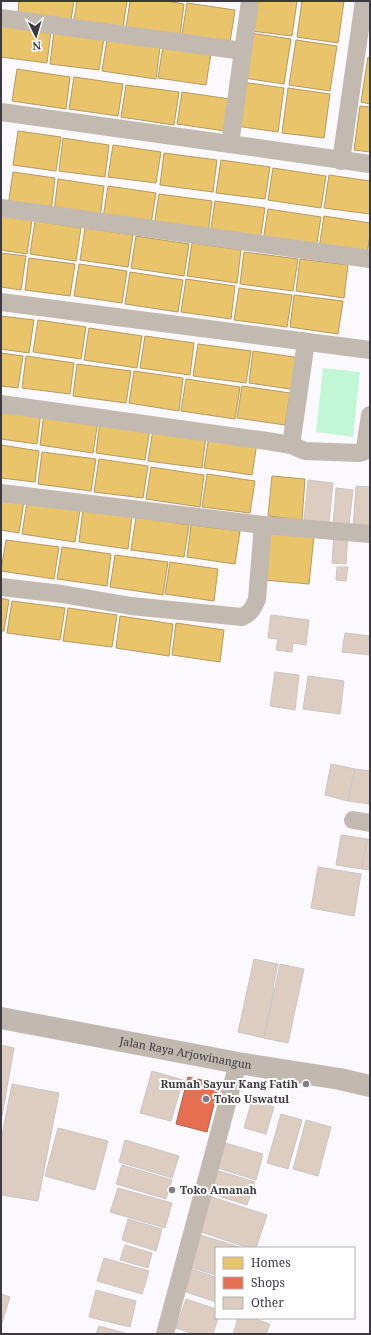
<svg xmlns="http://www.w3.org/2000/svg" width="371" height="1335" font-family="'Noto Serif',serif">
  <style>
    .green { fill: #c2f7d6 }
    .homes { fill: #e9c46a; stroke: #b59a5e }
    .shops { fill: #e76f51; stroke: #b45f4c }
    .building { fill: #ddcdc1; stroke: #cac5c4 }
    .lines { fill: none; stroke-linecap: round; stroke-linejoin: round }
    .street { stroke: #c2bab0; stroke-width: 18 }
    .secondary { stroke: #c1b9b0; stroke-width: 22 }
    .poi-dot { fill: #7f7c83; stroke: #fff; stroke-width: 1.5 }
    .labels { text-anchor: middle; stroke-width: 4; stroke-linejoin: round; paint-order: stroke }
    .street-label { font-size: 11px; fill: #3c3941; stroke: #fff }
    .poi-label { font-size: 11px; font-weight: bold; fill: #3c3941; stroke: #fff; text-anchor: start }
  </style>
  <rect width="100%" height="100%" fill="#fbf9fd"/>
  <!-- green -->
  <polygon class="green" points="323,368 360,372 353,437 316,432"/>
  <!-- homes -->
  <g class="homes">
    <polygon points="19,1 74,1 71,20 18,12"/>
    <polygon points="77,1 127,1 123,27 74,20"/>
    <polygon points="130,1 166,1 184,4 180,36 126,28"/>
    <polygon points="256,1 297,1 292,36 251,31"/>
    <polygon points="302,1 344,1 338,43 297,37"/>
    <polygon points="187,3 235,10 230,42 182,35"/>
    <polygon points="1,24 51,31 47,63 1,57"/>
    <polygon points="54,31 104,38 99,70 50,64"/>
    <polygon points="250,33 291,39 284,84 244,78"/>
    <polygon points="107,39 160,47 156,79 102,71"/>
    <polygon points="296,40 337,46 330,91 289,85"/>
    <polygon points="163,46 211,53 206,85 158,78"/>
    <polygon points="368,57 370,58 370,104 361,102"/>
    <polygon points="17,69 70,77 66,109 12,101"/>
    <polygon points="74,77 123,84 118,116 69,109"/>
    <polygon points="242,82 284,88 278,132 236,126"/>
    <polygon points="126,85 179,92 174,125 121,117"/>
    <polygon points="288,88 330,94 324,138 282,133"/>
    <polygon points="182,92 230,99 225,131 177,124"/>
    <polygon points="360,106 370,107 370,152 354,150"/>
    <polygon points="18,131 61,137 56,171 13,165"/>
    <polygon points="63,138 109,145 105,177 59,171"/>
    <polygon points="113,145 161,152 156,183 108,177"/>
    <polygon points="164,153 217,160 213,192 160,185"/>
    <polygon points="221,160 270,167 265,199 216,193"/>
    <polygon points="273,168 326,176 321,208 268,200"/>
    <polygon points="13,172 55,178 51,212 8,206"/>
    <polygon points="329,175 370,181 370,214 324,208"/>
    <polygon points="58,179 104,186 100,218 54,212"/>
    <polygon points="108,186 156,193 151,224 103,218"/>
    <polygon points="159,194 212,201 208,234 154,226"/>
    <polygon points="215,201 265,208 260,241 210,234"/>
    <polygon points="268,209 321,217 316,249 263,241"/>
    <polygon points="1,216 32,220 27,254 1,250"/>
    <polygon points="324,216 370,223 370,234 367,255 319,248"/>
    <polygon points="35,221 81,228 76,261 30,254"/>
    <polygon points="85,228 133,235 128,267 80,260"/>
    <polygon points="136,236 189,244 184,276 131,268"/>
    <polygon points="192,243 241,250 237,283 187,276"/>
    <polygon points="244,252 298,259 293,291 240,284"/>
    <polygon points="1,253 26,256 21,290 1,287"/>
    <polygon points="29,258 75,264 70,296 25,290"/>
    <polygon points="300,259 348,265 344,298 296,291"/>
    <polygon points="79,264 127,271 122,303 74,296"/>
    <polygon points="130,272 183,280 178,312 125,304"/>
    <polygon points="186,279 235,286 231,319 181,312"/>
    <polygon points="239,288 292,295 287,327 234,320"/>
    <polygon points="294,295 343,301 338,334 290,327"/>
    <polygon points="1,316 34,320 29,353 1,349"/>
    <polygon points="38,320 86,327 81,359 33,352"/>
    <polygon points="89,328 142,336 137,368 84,360"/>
    <polygon points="145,336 194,343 190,375 140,368"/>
    <polygon points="198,344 251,351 246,383 193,376"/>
    <polygon points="253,351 301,358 297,390 249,383"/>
    <polygon points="1,353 23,356 18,388 1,386"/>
    <polygon points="26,356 74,363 70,394 22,388"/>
    <polygon points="77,364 131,371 126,403 73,396"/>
    <polygon points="134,371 183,378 179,411 129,403"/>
    <polygon points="186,379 240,387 235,419 181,411"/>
    <polygon points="242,386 290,393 285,425 237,418"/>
    <polygon points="1,406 41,412 37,444 1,439"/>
    <polygon points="44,413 98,421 93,453 40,445"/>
    <polygon points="100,421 150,428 145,460 96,453"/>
    <polygon points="153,429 206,436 202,468 148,461"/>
    <polygon points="209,436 257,443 252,475 204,468"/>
    <polygon points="1,445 39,451 35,482 1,478"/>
    <polygon points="42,452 96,459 91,491 38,484"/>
    <polygon points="99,459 148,466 143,498 94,492"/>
    <polygon points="151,467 204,475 200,507 146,499"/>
    <polygon points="207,474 255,481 250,513 202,507"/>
    <polygon points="272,476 305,479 302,520 268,516"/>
    <polygon points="1,498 24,501 19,533 1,530"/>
    <polygon points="27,502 80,510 75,542 22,534"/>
    <polygon points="83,509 132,517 128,549 79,542"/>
    <polygon points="136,517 189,525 184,557 131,550"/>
    <polygon points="191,525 240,531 235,564 187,557"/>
    <polygon points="269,532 314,536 309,584 264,580"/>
    <polygon points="6,540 59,547 54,579 1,571"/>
    <polygon points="62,547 111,554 107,586 57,579"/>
    <polygon points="115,555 168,562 163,595 110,587"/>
    <polygon points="170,562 218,569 214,601 165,594"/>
    <polygon points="1,598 9,600 4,631 1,631"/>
    <polygon points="12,601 65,608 60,640 7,633"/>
    <polygon points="68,608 117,615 112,647 63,641"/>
    <polygon points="120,616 173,624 169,656 116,648"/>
    <polygon points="176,623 224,630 220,662 172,655"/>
  </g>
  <!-- shops -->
  <polygon class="shops" points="188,1077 219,1084 207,1132 176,1124"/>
  <!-- building -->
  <g class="building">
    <polygon points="308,480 333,483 329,523 304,520"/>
    <polygon points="356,486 370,487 370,529 353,527"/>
    <polygon points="336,488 353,490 349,525 333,524"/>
    <polygon points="334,533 348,534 346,564 332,563"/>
    <polygon points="337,567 348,567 346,581 336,580"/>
    <polygon points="271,615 309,620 306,645 293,643 292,652 276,650 278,639 268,638"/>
    <polygon points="345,633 370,636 370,655 342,652"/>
    <polygon points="275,672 299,675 295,710 270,706"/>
    <polygon points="308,676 344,681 340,714 303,709"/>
    <polygon points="331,764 355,769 348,801 325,795"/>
    <polygon points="355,769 370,771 370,804 348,801"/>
    <polygon points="341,835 367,839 362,869 336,865"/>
    <polygon points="367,839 370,840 370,870 362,869"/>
    <polygon points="318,867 361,874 354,916 311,908"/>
    <polygon points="254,959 278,964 273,988 274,989 264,1038 238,1032"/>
    <polygon points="280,964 304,969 288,1043 264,1038"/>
    <polygon points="1,1045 14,1048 2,1116 1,1116"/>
    <polygon points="152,1071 183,1080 171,1121 140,1113"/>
    <polygon points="12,1084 59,1093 38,1201 1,1195 1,1140"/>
    <polygon points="252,1100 274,1107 266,1134 244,1128"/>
    <polygon points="281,1114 302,1120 288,1169 267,1163"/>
    <polygon points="306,1120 331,1127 318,1176 293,1169"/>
    <polygon points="58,1128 108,1141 95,1190 45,1176"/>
    <polygon points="125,1140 179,1156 172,1178 119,1162"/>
    <polygon points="222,1142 263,1154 256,1180 214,1167"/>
    <polygon points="122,1165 172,1180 166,1199 116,1184"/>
    <polygon points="216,1170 255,1182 247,1205 209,1193"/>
    <polygon points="118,1188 172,1203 165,1228 110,1212"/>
    <polygon points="209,1196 267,1215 256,1248 249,1248 198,1231"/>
    <polygon points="128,1219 162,1229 156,1251 122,1240"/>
    <polygon points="200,1235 243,1248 216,1248 216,1275 189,1267"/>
    <polygon points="125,1245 152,1253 148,1268 120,1260"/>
    <polygon points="104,1258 149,1271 142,1294 97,1281"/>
    <polygon points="188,1268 216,1277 216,1302 180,1290"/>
    <polygon points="96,1290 136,1301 130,1327 89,1317"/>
    <polygon points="1,1294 10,1297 1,1326"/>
    <polygon points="186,1299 216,1309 216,1318 218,1318 213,1334 194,1334 176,1328"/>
    <polygon points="238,1318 252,1318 270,1324 266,1334 233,1334"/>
    <polygon points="99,1326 128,1334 96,1334"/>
  </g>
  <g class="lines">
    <!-- street -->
    <g class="street">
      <polyline points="250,1 230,144 370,164"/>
      <polyline points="1,18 243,51"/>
      <polyline points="1,112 230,144"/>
      <polyline points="341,161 364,1"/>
      <polyline points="1,208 370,259"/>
      <polyline points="1,302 370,350"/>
      <polyline points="1,404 267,441 291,445 305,451 359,453 363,452 365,448 370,415"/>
      <polyline points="291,445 306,342"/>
      <path d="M1,493L263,525L257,599C253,608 251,613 242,617L131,606L62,594L1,587"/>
      <polyline points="263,525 370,534"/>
      <polyline points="353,820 370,823"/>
      <polyline points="165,1334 238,1063"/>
    </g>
    <!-- secondary -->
    <path class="secondary" id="s1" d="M1,1018L238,1063L340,1079L370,1086"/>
  </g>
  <!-- markers -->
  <g class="poi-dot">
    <circle cx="306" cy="1084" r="4"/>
    <circle cx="206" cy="1099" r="4"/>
    <circle cx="172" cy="1190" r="4"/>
  </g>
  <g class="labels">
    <!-- street labels -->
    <g class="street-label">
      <text dy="4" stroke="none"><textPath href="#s1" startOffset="188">Jalan Raya Arjowinangun</textPath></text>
    </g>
    <!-- poi labels -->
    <g class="poi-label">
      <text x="298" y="1088" text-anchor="end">Rumah Sayur Kang Fatih</text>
      <text x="214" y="1103">Toko Uswatul</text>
      <text x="180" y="1194">Toko Amanah</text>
    </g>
  </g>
  <!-- border -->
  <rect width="371" height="1335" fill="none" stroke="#3c3941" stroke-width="4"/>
  <!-- legend -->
  <rect x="215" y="1247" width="140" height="72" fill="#ffffff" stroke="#b1b0b3"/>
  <rect x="223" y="1257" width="20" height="12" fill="#e9c46a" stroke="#b1b0b3"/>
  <text x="251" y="1267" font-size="12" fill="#3c3941">Homes</text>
  <rect x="223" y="1277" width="20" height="12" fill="#e76f51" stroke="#b1b0b3"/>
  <text x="251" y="1287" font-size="12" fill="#3c3941">Shops</text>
  <rect x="223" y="1297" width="20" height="12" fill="#ddcdc1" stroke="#b1b0b3"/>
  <text x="251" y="1307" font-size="12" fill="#3c3941">Other</text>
  <!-- north arrow -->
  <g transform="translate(36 36) rotate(175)" stroke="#ffffff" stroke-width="3" paint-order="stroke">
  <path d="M0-3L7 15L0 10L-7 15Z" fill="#3c3941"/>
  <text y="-6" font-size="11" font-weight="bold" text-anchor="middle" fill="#3c3941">N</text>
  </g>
</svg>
